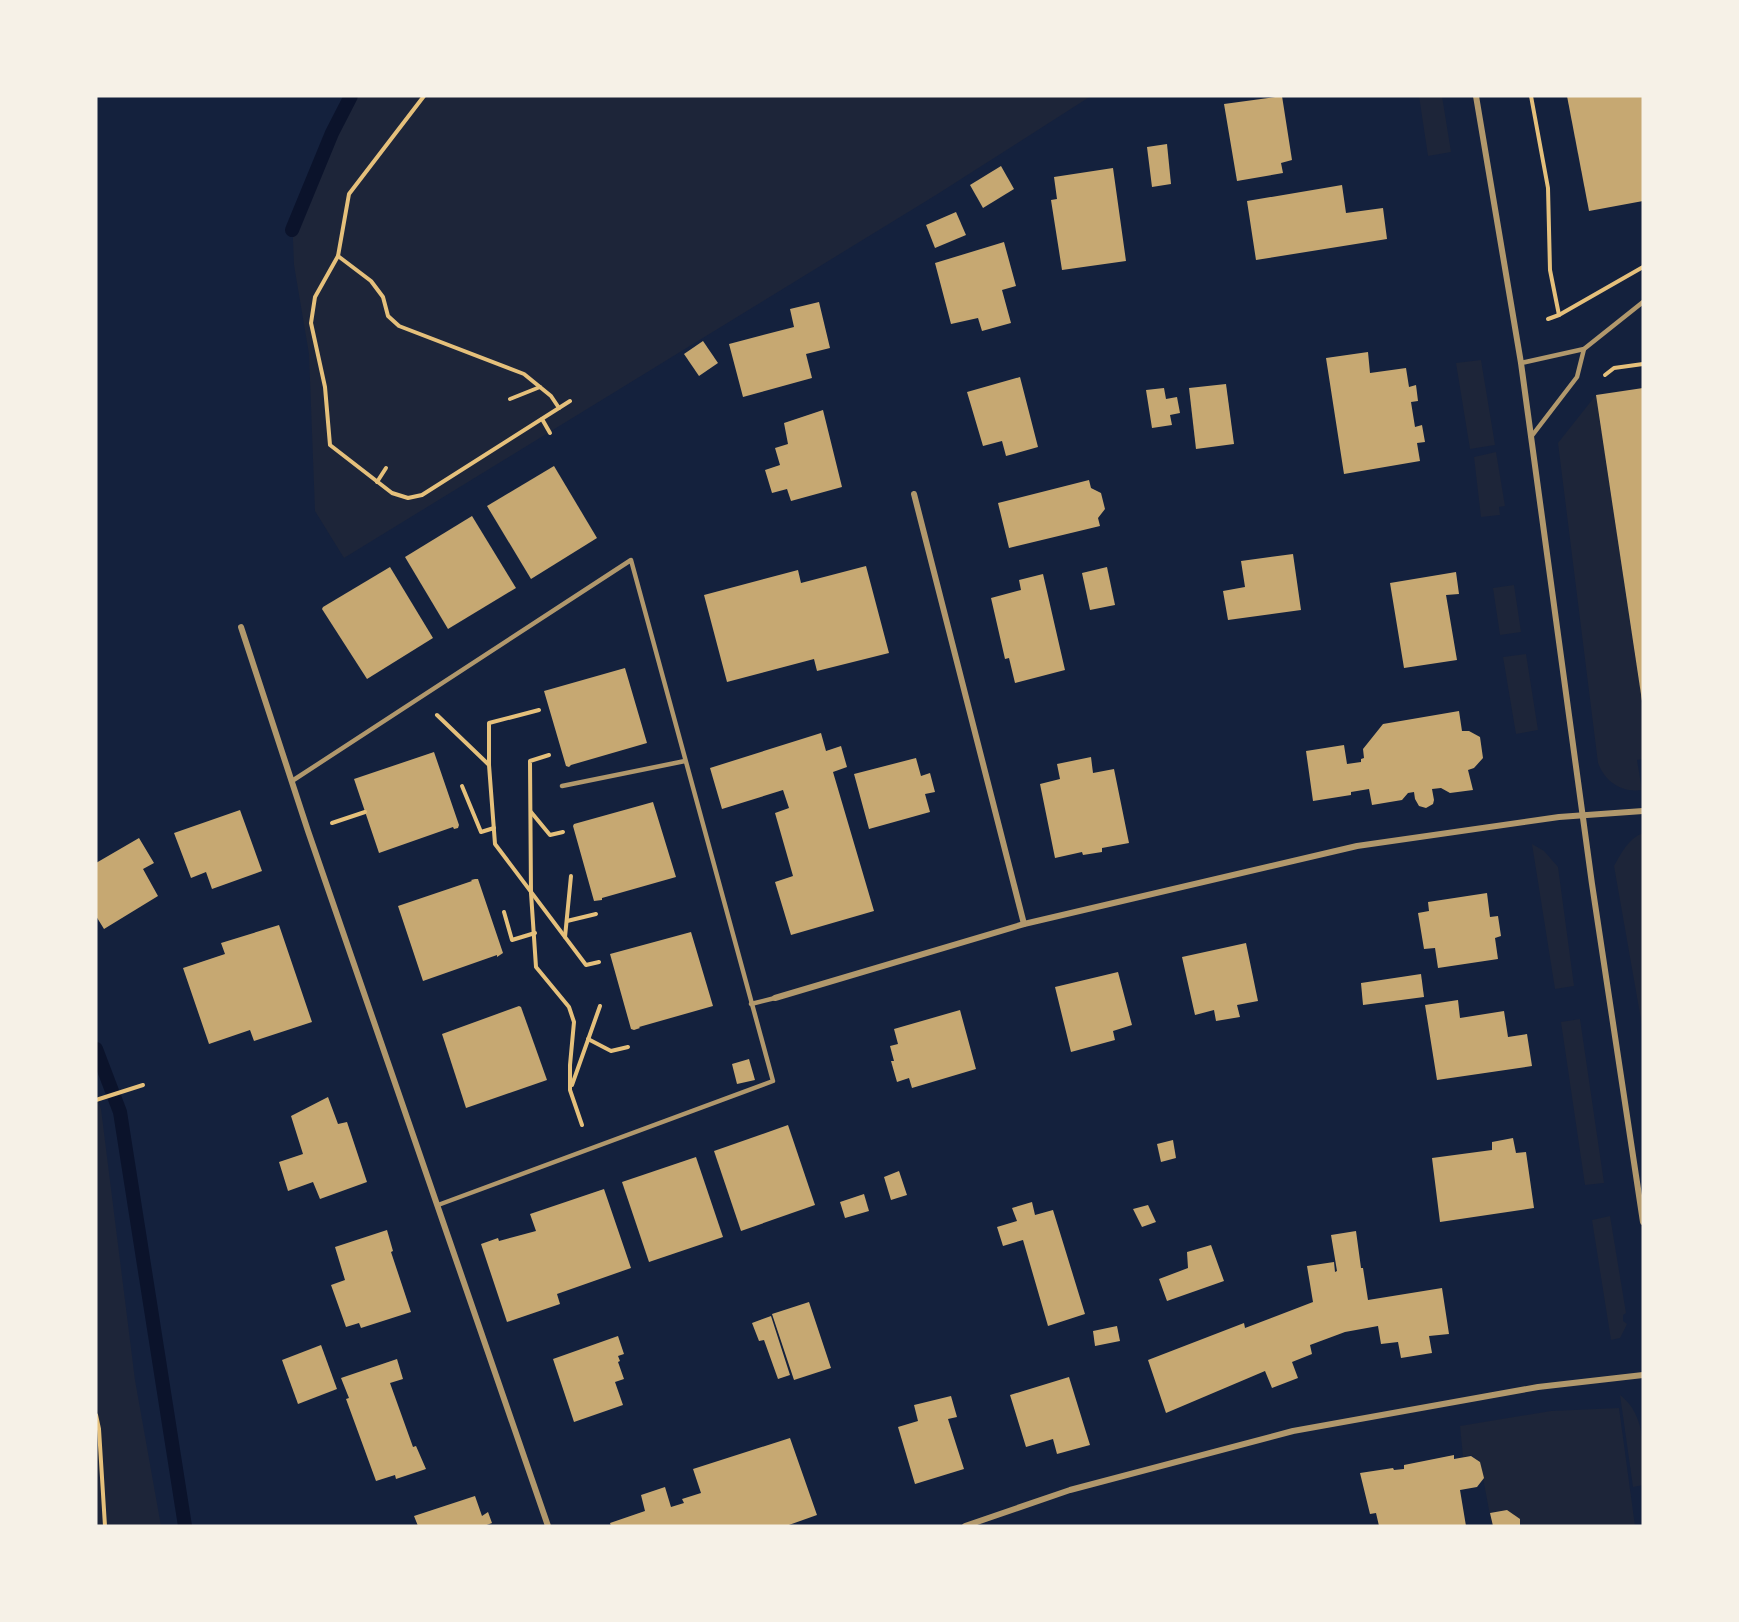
<svg xmlns="http://www.w3.org/2000/svg" width="1739" height="1622" font-family="Literata,serif">
  <style>
    .green { fill: #1d2539 }
    .lines { fill: none; stroke-linecap: round; stroke-linejoin: round }
    .stream { stroke: #0b132b; stroke-width: 14 }
    .building { fill: #c6a872 }
    .path { stroke: #e5c07b; stroke-width: 4 }
    .service { stroke: #b1986c; stroke-width: 4.5 }
    .minor { stroke: #b1986c; stroke-width: 6 }
  </style>
  <rect width="100%" height="100%" fill="#14213d"/>
  <!-- green -->
  <g class="green">
    <polygon points="356,96 1091,96 936,195 344,558 315,511 309,354 294,265 292,215 319,155"/>
    <polygon points="1419,96 1442,96 1451,152 1428,156"/>
    <polygon points="1481,360 1495,445 1470,449 1456,363"/>
    <path d="M1596,395L1643,709V759L1637,760L1642,790C1622,793 1605,782 1598,763L1558,443Z"/>
    <polygon points="1496,452 1505,506 1499,507 1500,515 1481,517 1474,457"/>
    <polygon points="1514,585 1521,632 1500,635 1493,588"/>
    <polygon points="1526,654 1538,730 1516,734 1503,657"/>
    <path d="M1643,833V1031L1614,866C1622,852 1628,839 1643,833Z"/>
    <polygon points="1532,844 1544,851 1558,867 1574,986 1555,989"/>
    <polygon points="1580,1019 1604,1183 1585,1185 1561,1022"/>
    <polygon points="96,1096 101,1109 135,1380 161,1526 96,1526"/>
    <polygon points="1610,1216 1626,1313 1623,1315 1623,1321 1627,1324 1620,1338 1611,1340 1592,1220"/>
    <path d="M1620,1395C1648,1416 1643,1455 1643,1485L1633,1487Z"/>
    <polygon points="1619,1408 1635,1526 1492,1526 1480,1462 1471,1455 1463,1457 1460,1426 1551,1411"/>
  </g>
  <g class="lines">
    <!-- stream -->
    <g class="stream">
      <polyline points="292,230 332,133 351,96"/>
      <polyline points="96,1049 120,1112 185,1526"/>
    </g>
  </g>
  <!-- building -->
  <g class="building">
    <polygon points="1282,96 1292,160 1281,163 1283,173 1237,181 1224,104"/>
    <polygon points="1567,96 1643,96 1643,201 1589,211"/>
    <polygon points="1167,144 1171,184 1152,187 1147,147"/>
    <polygon points="1001,166 1014,189 983,208 970,185"/>
    <polygon points="1113,168 1126,261 1062,270 1051,200 1057,199 1054,177"/>
    <polygon points="1342,185 1346,213 1383,208 1387,239 1256,260 1247,201"/>
    <polygon points="956,212 966,235 935,248 926,225"/>
    <polygon points="1004,242 1016,286 1002,290 1011,323 982,331 978,318 951,324 935,263"/>
    <polygon points="819,302 830,348 806,354 812,378 743,397 729,344 794,327 790,309"/>
    <polygon points="703,341 718,363 699,376 684,354"/>
    <polygon points="1368,352 1370,373 1406,368 1409,387 1416,385 1418,401 1411,402 1415,427 1422,425 1425,442 1417,443 1420,461 1344,474 1326,358"/>
    <polygon points="1020,377 1038,447 1006,456 1002,441 983,446 967,392"/>
    <polygon points="1226,384 1234,444 1196,449 1189,388"/>
    <polygon points="1164,388 1166,399 1177,397 1180,413 1170,415 1172,425 1152,428 1146,390"/>
    <polygon points="1643,388 1643,700 1642,701 1596,395"/>
    <polygon points="823,410 842,487 791,501 787,489 772,493 765,470 780,465 775,448 788,444 784,423"/>
    <polygon points="554,466 597,538 531,579 487,506"/>
    <polygon points="1089,480 1091,488 1101,493 1105,509 1098,518 1100,526 1009,548 998,503"/>
    <polygon points="472,516 516,588 448,629 405,557"/>
    <polygon points="1293,554 1301,610 1228,620 1223,591 1245,587 1241,561"/>
    <polygon points="866,566 889,653 817,671 814,659 727,682 704,595 798,570 801,583"/>
    <polygon points="390,567 433,638 367,679 322,609 323,607"/>
    <polygon points="1107,567 1115,605 1090,610 1082,573"/>
    <polygon points="1456,572 1459,594 1446,595 1457,660 1404,668 1390,583"/>
    <polygon points="1043,574 1065,670 1015,683 1009,658 1005,659 991,598 1021,590 1019,580"/>
    <polygon points="625,668 647,743 571,765 569,767 566,766 544,691"/>
    <polygon points="1459,711 1462,731 1469,731 1480,737 1483,758 1474,768 1468,770 1473,790 1450,793 1441,788 1432,789 1434,800 1433,804 1426,808 1419,806 1415,799 1414,792 1408,793 1402,800 1372,805 1369,789 1351,792 1351,795 1313,801 1306,751 1344,745 1347,764 1361,762 1361,759 1364,758 1363,749 1383,724"/>
    <polygon points="821,733 826,751 841,746 847,767 833,772 874,911 791,935 775,882 793,876 775,813 789,808 783,790 722,809 710,768"/>
    <polygon points="434,752 459,825 458,828 454,829 453,827 379,853 354,779"/>
    <polygon points="1091,757 1093,773 1114,769 1129,843 1102,848 1102,852 1083,855 1082,852 1055,858 1040,784 1060,779 1057,764"/>
    <polygon points="916,758 921,776 930,773 935,792 925,794 930,812 869,829 854,774"/>
    <polygon points="653,802 676,877 602,898 602,900 594,901 573,826 574,824"/>
    <polygon points="240,810 262,871 212,889 206,872 191,878 174,833"/>
    <polygon points="139,838 154,863 143,869 158,896 104,929 96,916 96,863"/>
    <polygon points="475,879 478,879 503,953 497,957 497,955 423,981 398,906 472,881 471,880"/>
    <polygon points="1487,893 1490,917 1498,916 1501,936 1495,938 1498,959 1438,968 1435,948 1424,949 1418,913 1429,911 1428,902"/>
    <polygon points="279,925 312,1022 254,1041 250,1030 209,1044 183,968 225,954 221,943"/>
    <polygon points="691,932 713,1006 639,1027 640,1028 634,1030 631,1029 610,954"/>
    <polygon points="1246,943 1258,1001 1237,1005 1240,1017 1216,1021 1214,1010 1195,1015 1182,957"/>
    <polygon points="1118,972 1132,1025 1113,1031 1115,1040 1071,1052 1055,987"/>
    <polygon points="1421,974 1424,997 1363,1005 1361,983"/>
    <polygon points="1458,1000 1460,1018 1504,1011 1508,1037 1527,1034 1532,1066 1437,1080 1425,1005"/>
    <polygon points="519,1006 521,1007 547,1080 466,1108 442,1034"/>
    <polygon points="960,1010 976,1069 912,1088 909,1078 897,1082 891,1061 894,1061 890,1046 898,1044 894,1029"/>
    <polygon points="749,1059 755,1080 737,1084 732,1064"/>
    <polygon points="328,1097 338,1124 347,1122 367,1182 320,1199 313,1182 288,1191 279,1162 303,1154 291,1116"/>
    <polygon points="788,1125 815,1205 741,1231 714,1151"/>
    <polygon points="1513,1138 1516,1153 1526,1152 1534,1208 1440,1222 1432,1158 1492,1150 1492,1142"/>
    <polygon points="1173,1140 1176,1158 1161,1162 1157,1144"/>
    <polygon points="696,1157 723,1237 649,1262 622,1182"/>
    <polygon points="899,1171 907,1195 891,1200 884,1177"/>
    <polygon points="604,1189 631,1268 557,1294 560,1304 507,1322 481,1244 498,1238 499,1241 536,1231 530,1214"/>
    <polygon points="864,1194 869,1211 845,1218 840,1202"/>
    <polygon points="1032,1202 1035,1215 1053,1210 1085,1314 1048,1326 1023,1240 1003,1246 997,1227 1017,1221 1012,1208"/>
    <polygon points="1148,1205 1156,1222 1142,1227 1133,1209"/>
    <polygon points="387,1230 393,1251 391,1252 411,1312 361,1328 359,1323 346,1327 331,1285 345,1280 335,1247"/>
    <polygon points="1356,1231 1361,1268 1363,1268 1368,1300 1442,1288 1449,1334 1429,1336 1432,1353 1401,1358 1398,1342 1381,1344 1378,1326 1345,1332 1310,1345 1312,1354 1292,1362 1298,1378 1272,1388 1265,1371 1166,1413 1148,1360 1244,1323 1245,1328 1313,1302 1307,1266 1334,1262 1335,1272 1337,1271 1331,1235"/>
    <polygon points="1211,1245 1224,1281 1167,1301 1159,1279 1188,1268 1187,1252"/>
    <polygon points="809,1302 831,1368 794,1380 772,1314"/>
    <polygon points="771,1316 790,1375 778,1379 764,1340 759,1341 752,1323"/>
    <polygon points="1117,1326 1120,1341 1095,1346 1093,1331"/>
    <polygon points="618,1336 624,1354 618,1356 620,1361 618,1362 624,1379 615,1382 623,1405 574,1422 553,1359"/>
    <polygon points="321,1345 337,1389 298,1404 282,1360"/>
    <polygon points="397,1359 403,1379 390,1383 413,1447 416,1446 426,1469 396,1479 395,1475 376,1481 346,1399 349,1398 341,1378"/>
    <polygon points="1069,1377 1090,1445 1057,1454 1053,1439 1026,1447 1010,1395"/>
    <polygon points="951,1396 957,1417 948,1419 964,1469 915,1484 898,1427 918,1421 914,1405"/>
    <polygon points="790,1438 817,1515 786,1526 611,1526 610,1523 645,1511 641,1495 665,1487 671,1507 684,1503 682,1499 701,1493 693,1469"/>
    <polygon points="1454,1455 1454,1459 1471,1456 1480,1462 1484,1478 1477,1487 1460,1490 1466,1526 1379,1526 1376,1513 1370,1514 1360,1473 1393,1468 1394,1470 1404,1469 1404,1465"/>
    <polygon points="475,1496 482,1516 488,1512 492,1523 484,1526 418,1526 414,1516"/>
    <polygon points="1507,1510 1520,1519 1520,1526 1493,1526 1490,1513"/>
  </g>
  <g class="lines">
    <!-- path -->
    <g class="path">
      <polyline points="424,96 349,194 338,256 315,297 311,323 325,387 330,445 392,493 408,498 422,495 570,401"/>
      <polyline points="1531,96 1548,188 1550,270 1559,315"/>
      <polyline points="338,256 371,281 383,297 388,316 399,326 524,374 551,396 559,408"/>
      <polyline points="1548,319 1559,315 1643,267"/>
      <polyline points="1605,375 1614,368 1643,364"/>
      <polyline points="510,399 540,387"/>
      <polyline points="542,419 550,433"/>
      <polyline points="377,482 386,468"/>
      <polyline points="539,710 489,723 489,765 495,844 586,965 599,962"/>
      <polyline points="437,715 488,764"/>
      <polyline points="549,755 530,761 531,893 536,967 569,1007 574,1022 570,1065 570,1090 582,1125"/>
      <polyline points="462,786 481,832 494,828"/>
      <polyline points="531,812 550,835 563,832"/>
      <polyline points="332,823 365,812"/>
      <polyline points="504,912 512,940 535,933"/>
      <polyline points="567,921 596,914"/>
      <polyline points="565,937 571,876"/>
      <polyline points="588,1039 611,1051 628,1047"/>
      <polyline points="572,1085 600,1006"/>
      <polyline points="96,1100 143,1085"/>
      <polyline points="96,1415 99,1429 105,1526"/>
    </g>
    <!-- service -->
    <g class="service">
      <polyline points="1521,363 1584,349 1643,302"/>
      <polyline points="1531,437 1577,377 1584,349"/>
      <polyline points="292,781 631,560 773,1081 438,1205"/>
      <polyline points="562,786 685,761"/>
      <polyline points="751,1004 775,998"/>
    </g>
    <!-- minor -->
    <g class="minor">
      <polyline points="1476,96 1521,363 1592,884 1643,1222"/>
      <polyline points="914,494 1024,924"/>
      <polyline points="241,627 308,831 548,1526"/>
      <polyline points="775,998 1024,924 1357,846 1559,817 1643,811"/>
      <polyline points="965,1526 1070,1490 1293,1431 1538,1387 1643,1375"/>
    </g>
  </g>
  <!-- border -->
  <rect width="1739" height="1622" fill="none" stroke="#f6f1e7" stroke-width="195"/>
</svg>
